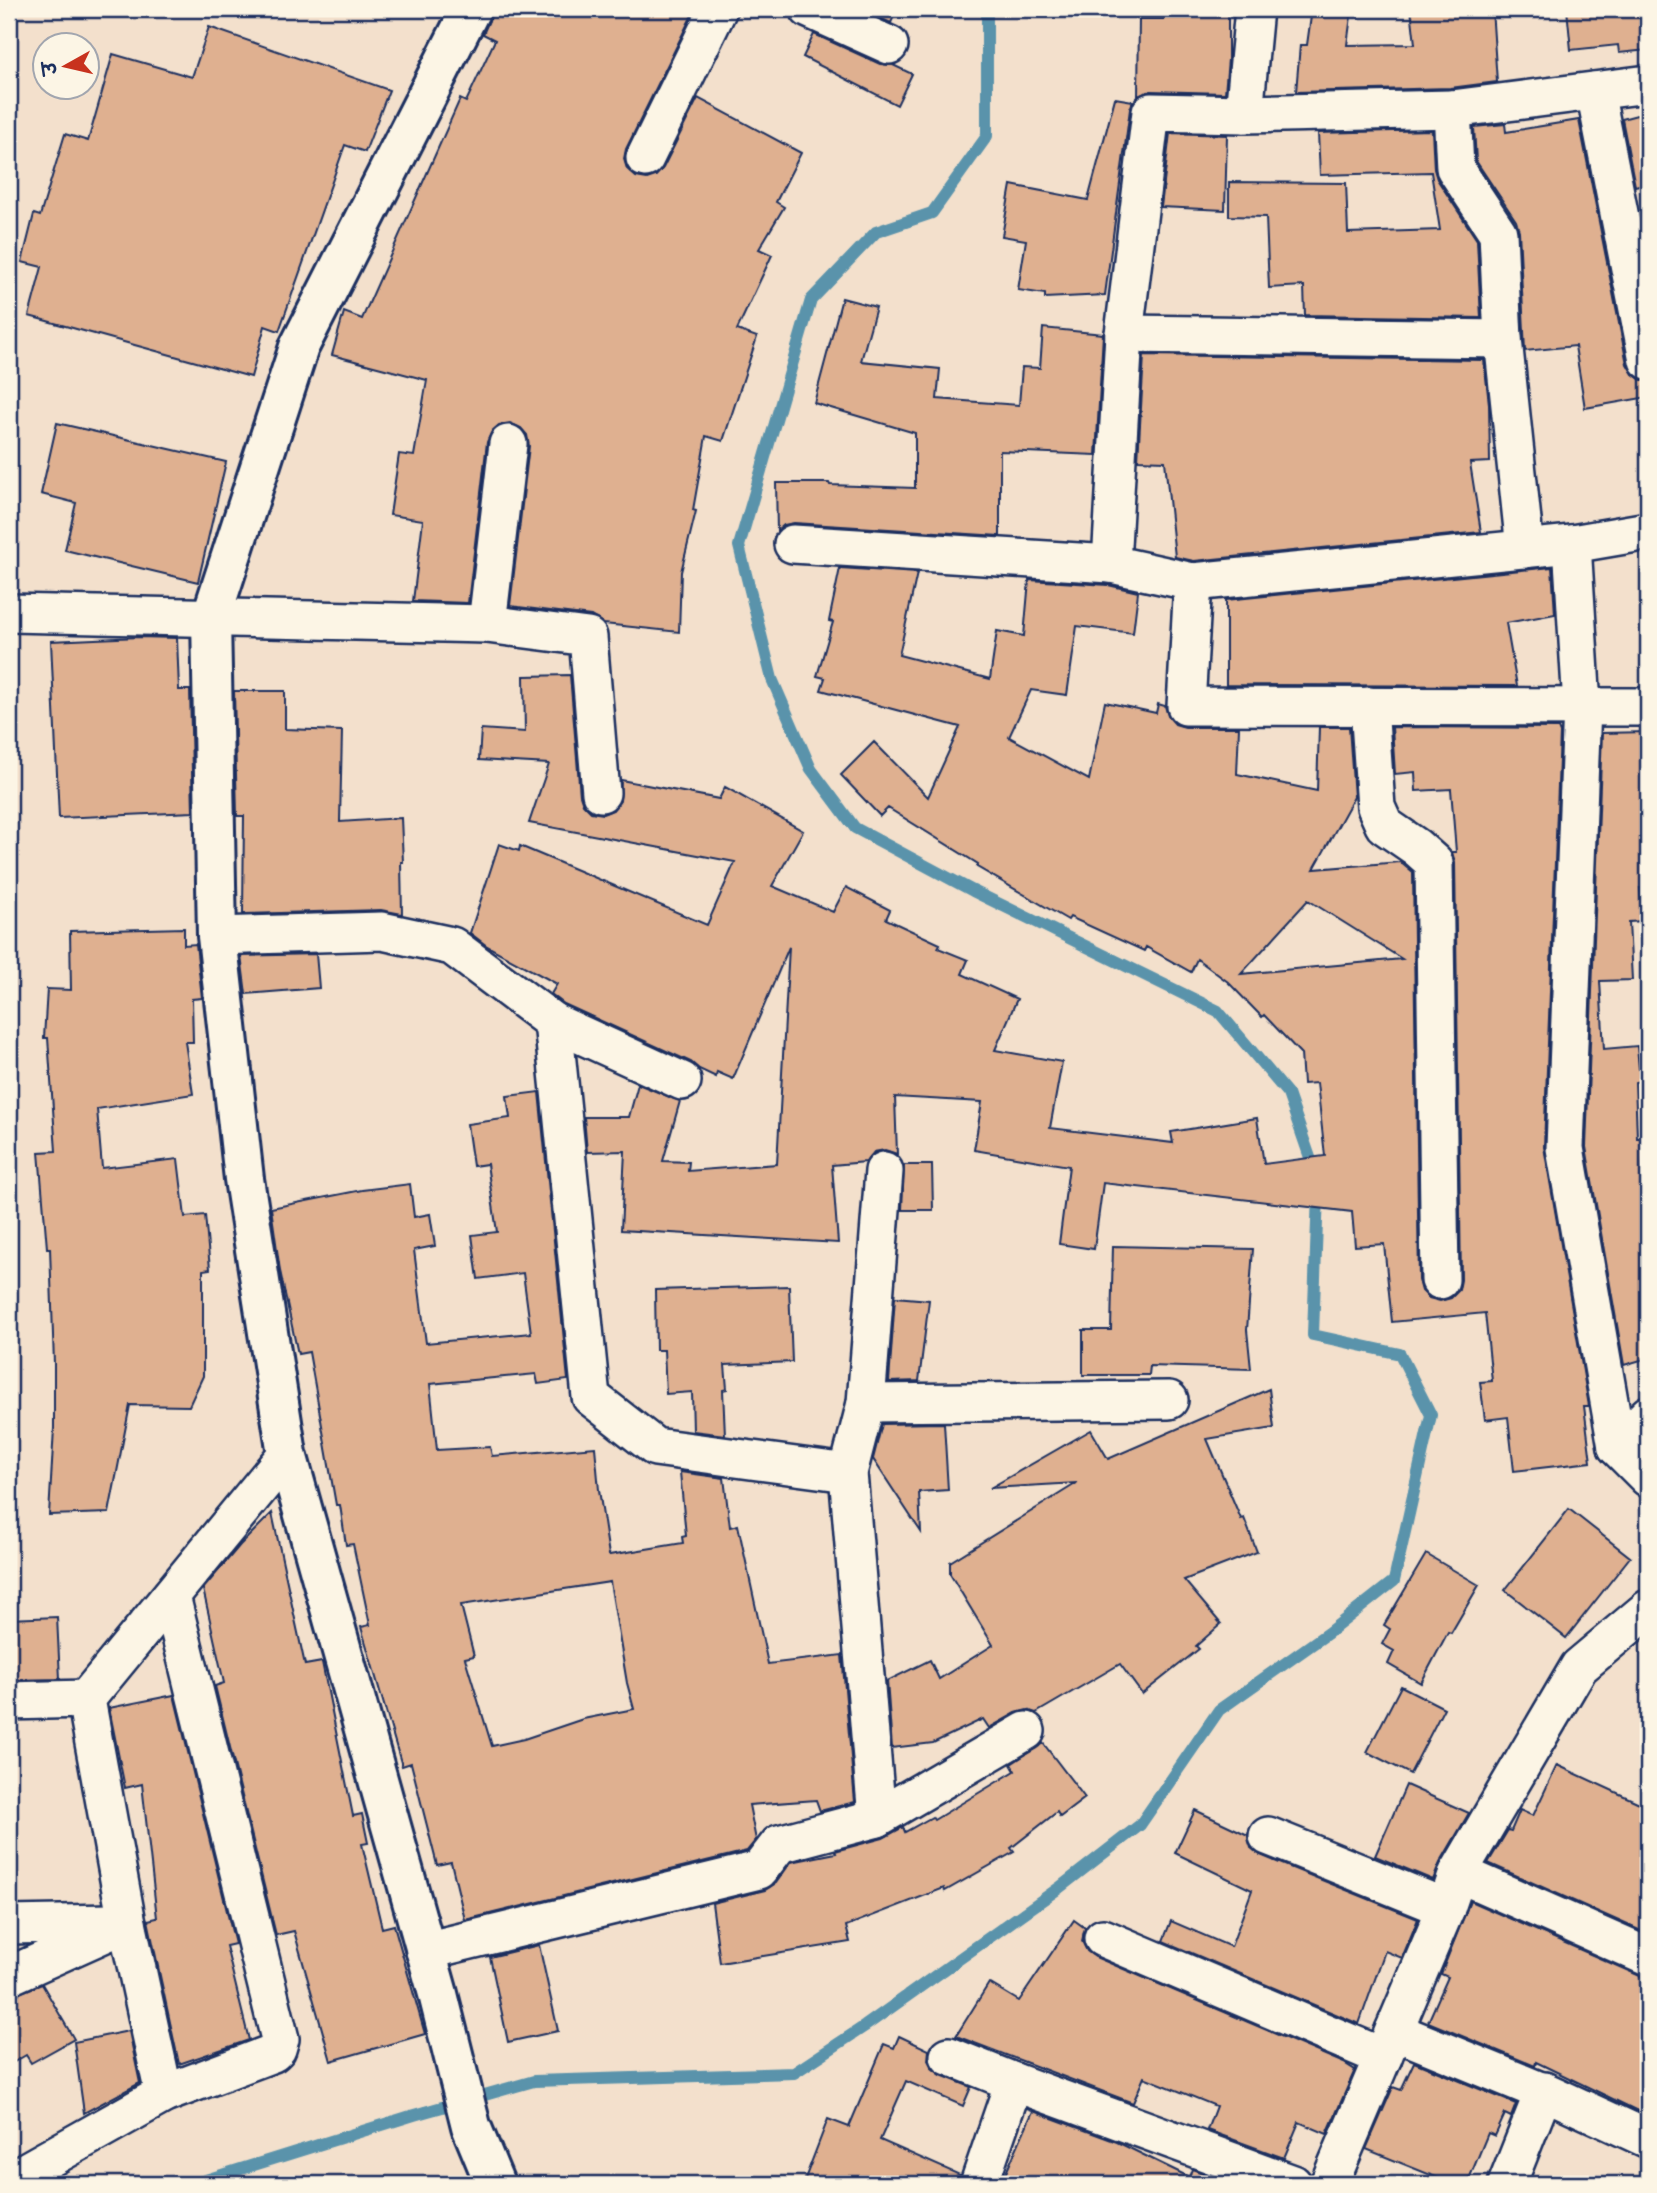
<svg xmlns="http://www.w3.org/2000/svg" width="1657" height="2193" font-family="'Shantell Sans','Playpen Sans Deva',sans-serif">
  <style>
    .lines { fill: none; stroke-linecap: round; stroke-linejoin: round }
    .stream { stroke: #5a93ab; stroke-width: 12 }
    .building { fill: #dfb090; stroke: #1b2f5e; stroke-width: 2; fill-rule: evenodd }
    .street-casing { stroke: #1b2f5e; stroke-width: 42 }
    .secondary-casing { stroke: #1b2f5e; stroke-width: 44 }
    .street { stroke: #fcf5e5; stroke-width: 37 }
    .secondary { stroke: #fcf5e5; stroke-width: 38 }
  </style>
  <rect width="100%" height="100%" fill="#f3e0cc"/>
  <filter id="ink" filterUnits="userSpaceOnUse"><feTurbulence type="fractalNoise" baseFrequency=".0143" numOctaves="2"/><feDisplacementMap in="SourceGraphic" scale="14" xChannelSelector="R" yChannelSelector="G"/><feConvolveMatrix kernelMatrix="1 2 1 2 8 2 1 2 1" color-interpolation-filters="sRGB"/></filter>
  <g filter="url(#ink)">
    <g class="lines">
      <!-- stream -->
      <g class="stream">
        <polyline points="987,9 987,136 932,213 876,232 811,300 739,546 772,679 811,769 855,828 973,891 1218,1011 1288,1094 1315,1172"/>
        <polyline points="193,2184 414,2115 534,2081 794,2073 865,2026 1059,1888 1140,1825 1219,1710 1328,1633 1394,1581 1431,1415 1400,1354 1313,1335 1318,1193"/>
      </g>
    </g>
    <!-- building -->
    <g class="building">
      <polygon points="494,9 695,9 626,149 624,159 627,169 636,177 647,179 656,176 663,168 698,98 801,153 776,202 784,207 759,249 772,255 737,330 757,337 723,441 706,436 693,510 696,511 681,572 679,632 604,624 591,616 510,606 529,446 527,435 521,428 510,423 499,425 492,431 487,442 468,603 413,601 423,520 390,515 399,454 414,456 427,380 332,355 344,312 362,319 460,99 466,102 495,40 483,34"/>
      <polygon points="860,9 897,9 891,23"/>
      <polygon points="1163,9 1228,9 1228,59 1225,93 1151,91 1138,96 1139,19 1163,19"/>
      <polygon points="1312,9 1352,9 1347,45 1415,44 1411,9 1492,9 1497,82 1450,88 1296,92 1300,45 1307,45"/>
      <polygon points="1567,9 1648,9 1648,50 1619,53 1618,45 1571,50"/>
      <polygon points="209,27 389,90 365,152 345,145 279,331 265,326 251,377 29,316 42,267 22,262 34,214 40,216 65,134 88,141 113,54 192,77"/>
      <polygon points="814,34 880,64 893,65 912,74 897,105 803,57"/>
      <polygon points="1115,98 1133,101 1130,109 1105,295 1045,298 1045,294 1018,290 1026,240 1002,236 1011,185 1088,200"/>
      <polygon points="1648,112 1648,183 1635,186 1622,119"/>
      <polygon points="1579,120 1627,364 1633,374 1641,380 1648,380 1648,397 1585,408 1575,346 1525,351 1519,231 1516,221 1476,161 1474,127 1505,124 1506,132"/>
      <polygon points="1432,130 1434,169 1437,179 1477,240 1481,318 1305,315 1304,286 1269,288 1266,217 1229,216 1229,182 1346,183 1348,233 1440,230 1431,172 1320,175 1318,133"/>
      <polygon points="1170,133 1227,135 1225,210 1161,207"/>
      <polygon points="842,298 876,307 861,361 940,369 937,399 1019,405 1022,367 1040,368 1043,328 1103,334 1096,455 1000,451 1000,536 794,523 784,525 777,531 776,483 829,483 830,485 915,488 915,433 814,403"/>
      <polygon points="1144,355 1484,360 1489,404 1490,462 1470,463 1481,532 1194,561 1175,557 1165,461 1138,460"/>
      <polygon points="57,423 226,462 198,582 65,550 76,503 41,494"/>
      <polygon points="1552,567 1555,614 1506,623 1517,686 1226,685 1226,600"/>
      <path d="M840,568L917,573L899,655L990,679L997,631L1024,636L1029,580L1108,585L1138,592L1133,633L1077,626L1067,695L1031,690L1009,737L1089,780L1105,702L1156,713L1158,704L1165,706L1168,716L1175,724L1185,727H1239L1237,774L1317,791L1319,727H1349L1354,797L1314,869L1400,862L1413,873L1419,1280L1422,1291L1429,1298L1440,1301L1451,1298L1459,1290L1461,1280L1455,863L1452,852H1456L1451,789L1416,791L1415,772L1395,774L1392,727L1558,728L1560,733L1544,1147L1589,1406H1584L1591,1462L1514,1471L1508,1417L1485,1420L1480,1382L1492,1381L1485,1313L1392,1322L1384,1244L1355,1246L1352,1212L1103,1183L1094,1249L1059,1244L1069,1166L974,1150L982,1102L895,1097L897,1154L885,1150L874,1152L866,1162L832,1165L838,1243L621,1230L625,1151L587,1152L584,1117H629L638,1084L680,1101L663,1161L689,1162L688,1171L777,1164L789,947L733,1079L717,1072L716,1077L699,1069L691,1062L564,1004L551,994L557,984L487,946L470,933L499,844L519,851L520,846L707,925L735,862L529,823L549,764L479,760L481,729L525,732L524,676L570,675L580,795L583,804L591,812L603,814L613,810L620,801L621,780L719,799L725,787L803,831L772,886L833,912L846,887L890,910L886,919L940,944L938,948L968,960L962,974L1017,999L995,1050L1062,1062L1050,1128L1173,1143L1171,1132L1257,1118L1264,1164L1325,1156L1317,1083L1303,1084L1301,1054L1264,1015L1262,1017L1228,982L1197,959L1191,972L1146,947L1144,951L1070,917L1068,920L977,867L978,864L888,808L880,816L841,775L874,742L928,797L960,727L821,690L825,678L817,676L833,622L829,621ZM1308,900L1402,959L1241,974Z"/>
      <polygon points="139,637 177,638 179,690 190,690 193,812 59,818 51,641"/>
      <polygon points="234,691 285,691 285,729 342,731 340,822 401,818 403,862 401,862 402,914 381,910 243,914 244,816 237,816"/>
      <polygon points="1648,732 1648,847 1642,847 1645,888 1640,888 1643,921 1629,922 1632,980 1600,981 1604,1049 1637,1046 1640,1081 1635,1082 1637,1138 1644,1138 1641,1196 1647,1196 1648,1232 1648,1358 1624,1365 1586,1147 1602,733"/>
      <polygon points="184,928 184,945 196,944 202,998 192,999 193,1042 185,1042 193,1094 97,1109 102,1168 178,1159 185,1217 205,1215 210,1269 203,1270 203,1376 189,1406 130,1405 109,1513 49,1515 54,1428 54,1364 50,1248 47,1248 39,1152 56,1151 48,1038 44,1038 47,989 71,990 70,931"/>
      <polygon points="316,954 319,988 246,994 241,956"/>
      <path d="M539,1092L568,1380L538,1384L536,1374L430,1384L437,1450L490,1447L492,1456L595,1447L599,1490L609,1555L683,1543L682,1537L686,1536L680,1472L724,1478L730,1527L738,1525L768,1664L842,1655L855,1802L820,1811L816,1800L749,1805L756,1840L747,1851L465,1920L451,1862L437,1865L411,1763L402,1766L361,1627L370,1625L353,1544L346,1545L340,1505H336L309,1352L298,1354L280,1271L271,1208L362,1190L410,1184L414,1217L430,1214L435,1246L414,1250L426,1343L531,1333L523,1273L478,1279L472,1235L497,1232L487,1164L473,1166L467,1124L510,1118L507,1096ZM610,1582L627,1683L634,1709L583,1719L524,1739L492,1746L465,1658L474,1656L461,1605Z"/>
      <polygon points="904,1165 932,1165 933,1210 902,1210"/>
      <polygon points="1113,1246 1253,1249 1247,1330 1251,1369 1150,1366 1149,1375 1083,1375 1083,1330 1111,1330"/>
      <polygon points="789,1286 792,1362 725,1365 727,1389 723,1390 725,1435 693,1431 692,1392 666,1394 664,1350 656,1350 655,1290"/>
      <polygon points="895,1297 929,1300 919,1381 889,1382"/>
      <polygon points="1269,1389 1274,1428 1207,1439 1241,1519 1244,1518 1257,1552 1184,1580 1221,1624 1196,1646 1199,1649 1142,1694 1120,1664 1036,1713 1027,1710 1016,1713 989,1728 983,1719 933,1743 892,1748 887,1681 930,1660 939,1679 993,1645 950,1574 950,1562 1077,1483 990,1488 1091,1430 1108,1459"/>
      <polygon points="944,1423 948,1490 919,1492 921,1532 873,1459 882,1424"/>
      <polygon points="1569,1509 1630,1557 1566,1638 1505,1590"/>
      <polygon points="272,1513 305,1665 322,1662 353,1816 362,1814 368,1843 362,1844 382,1928 394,1925 425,2034 331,2061 294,1931 276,1935 215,1686 224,1683 203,1589 240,1545"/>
      <polygon points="1426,1554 1479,1585 1451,1633 1448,1632 1421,1683 1388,1664 1394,1651 1382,1644 1390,1629 1384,1625"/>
      <polygon points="57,1617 60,1679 9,1680 9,1619"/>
      <polygon points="1401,1686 1444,1708 1410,1774 1367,1752"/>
      <polygon points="174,1695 235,1944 226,1946 249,2040 179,2064 148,1920 157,1918 142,1784 125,1788 109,1708"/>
      <polygon points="1043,1743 1085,1798 1060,1817 1057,1812 1011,1848 1014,1852 945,1891 944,1888 846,1926 850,1942 720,1963 712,1903 765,1890 776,1883 791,1862 836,1853 835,1851 883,1838 903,1827 905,1832 932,1817 934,1820 1015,1771 1011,1764"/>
      <polygon points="1557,1765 1648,1807 1648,1934 1488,1863 1508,1830 1511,1831 1520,1810 1533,1816"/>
      <polygon points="1406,1785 1469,1813 1440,1863 1433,1880 1375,1856"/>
      <polygon points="1195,1810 1248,1835 1251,1848 1260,1855 1418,1919 1402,1958 1385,1951 1359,2024 1163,1941 1171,1921 1231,1947 1252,1890 1175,1853"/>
      <polygon points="1470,1901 1640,1976 1648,1978 1648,2116 1536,2062 1535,2066 1428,2022 1448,1977 1441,1974"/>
      <polygon points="1074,1920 1085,1928 1082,1941 1087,1951 1095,1957 1344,2063 1355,2070 1327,2134 1299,2122 1284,2158 1207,2130 1216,2106 1144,2077 1133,2103 956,2036 989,1983 1019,2001"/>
      <polygon points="539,1945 558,2031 508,2042 490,1957"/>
      <polygon points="42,1984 74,2039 31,2063 26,2055 9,2065 9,1997"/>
      <polygon points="129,2031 140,2083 84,2113 74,2042"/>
      <polygon points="899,2036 929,2050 928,2060 932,2068 941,2075 971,2087 963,2106 906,2081 880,2140 960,2175 959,2184 803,2184 828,2119 849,2127 884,2044 894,2048"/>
      <polygon points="1414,2062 1516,2104 1511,2117 1505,2114 1495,2136 1488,2133 1467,2184 1453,2184 1366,2149 1393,2087 1401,2090"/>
      <polygon points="1033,2111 1117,2142 1189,2177 1192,2169 1233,2184 1001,2184"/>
    </g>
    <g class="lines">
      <defs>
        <g id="street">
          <polyline points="809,9 889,45"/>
          <polyline points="1595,91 1648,360"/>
          <polyline points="1452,109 1455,168 1498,233 1503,339 1525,549"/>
          <polyline points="1244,114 1254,9"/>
          <polyline points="645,158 718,9"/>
          <polyline points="1124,334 1503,339"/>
          <polyline points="793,544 1111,564 1193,582 1572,544 1648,531"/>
          <polyline points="1572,544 1582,706 1565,1148 1617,1447 1648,1478"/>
          <polyline points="1111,564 1124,334 1151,112 1244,114 1452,109 1648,84"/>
          <polyline points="1193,582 1186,706 1648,707"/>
          <polyline points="9,613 487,624 588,637 601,793"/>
          <polyline points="487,624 508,444"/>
          <polyline points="1369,706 1376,807 1384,825 1416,847 1434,863 1440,1280"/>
          <polyline points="217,936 382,931 452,946 553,1022 682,1081"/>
          <polyline points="553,1022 591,1397 655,1447 848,1473"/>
          <polyline points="866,1403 1169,1400"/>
          <polyline points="1617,1447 1648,1415"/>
          <polyline points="9,1701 86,1699"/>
          <polyline points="877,1818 848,1473 866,1403 884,1171"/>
          <polyline points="1268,1836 1446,1908"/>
          <polyline points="1458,1873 1648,1957"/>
          <polyline points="9,1925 112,1923"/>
          <polyline points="1103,1938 1383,2057"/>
          <polyline points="425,1951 759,1870 779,1844 877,1818 1026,1731"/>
          <polyline points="9,1976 127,1923"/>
          <polyline points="1394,2031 1543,2092"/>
          <polyline points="949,2056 1014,2082 1293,2184"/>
          <polyline points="164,2094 127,1923 86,1699 287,1454"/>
          <polyline points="9,2181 164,2094 273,2053 277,2049 280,2039 171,1596"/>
          <polyline points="979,2184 1014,2082"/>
          <polyline points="1329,2184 1446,1908 1458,1873 1579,1667 1648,1609"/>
          <polyline points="1507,2184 1544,2091 1648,2139"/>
        </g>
        <polyline id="secondary" points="471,9 299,347 211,618 217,936 244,1179 287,1454 438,1994 471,2126 495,2184"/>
      </defs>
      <!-- street casing -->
      <use href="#street" class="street-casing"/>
      <!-- secondary casing -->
      <use href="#secondary" class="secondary-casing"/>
      <!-- street -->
      <use href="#street" class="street"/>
      <!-- secondary -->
      <use href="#secondary" class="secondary"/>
    </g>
  </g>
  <!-- margin -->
  <rect width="1657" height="2193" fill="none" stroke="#fcf5e5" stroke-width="35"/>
  <rect x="18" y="18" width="1622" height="2158" fill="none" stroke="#1b2f5e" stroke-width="2.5" filter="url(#ink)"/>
  <!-- north arrow -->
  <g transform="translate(66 66) rotate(262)"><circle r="33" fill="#fcf5e5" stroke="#a2a6af" stroke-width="2"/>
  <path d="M0-5L12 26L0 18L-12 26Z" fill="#c8321e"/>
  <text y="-10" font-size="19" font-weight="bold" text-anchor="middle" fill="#1b2f5e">उ</text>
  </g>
</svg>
